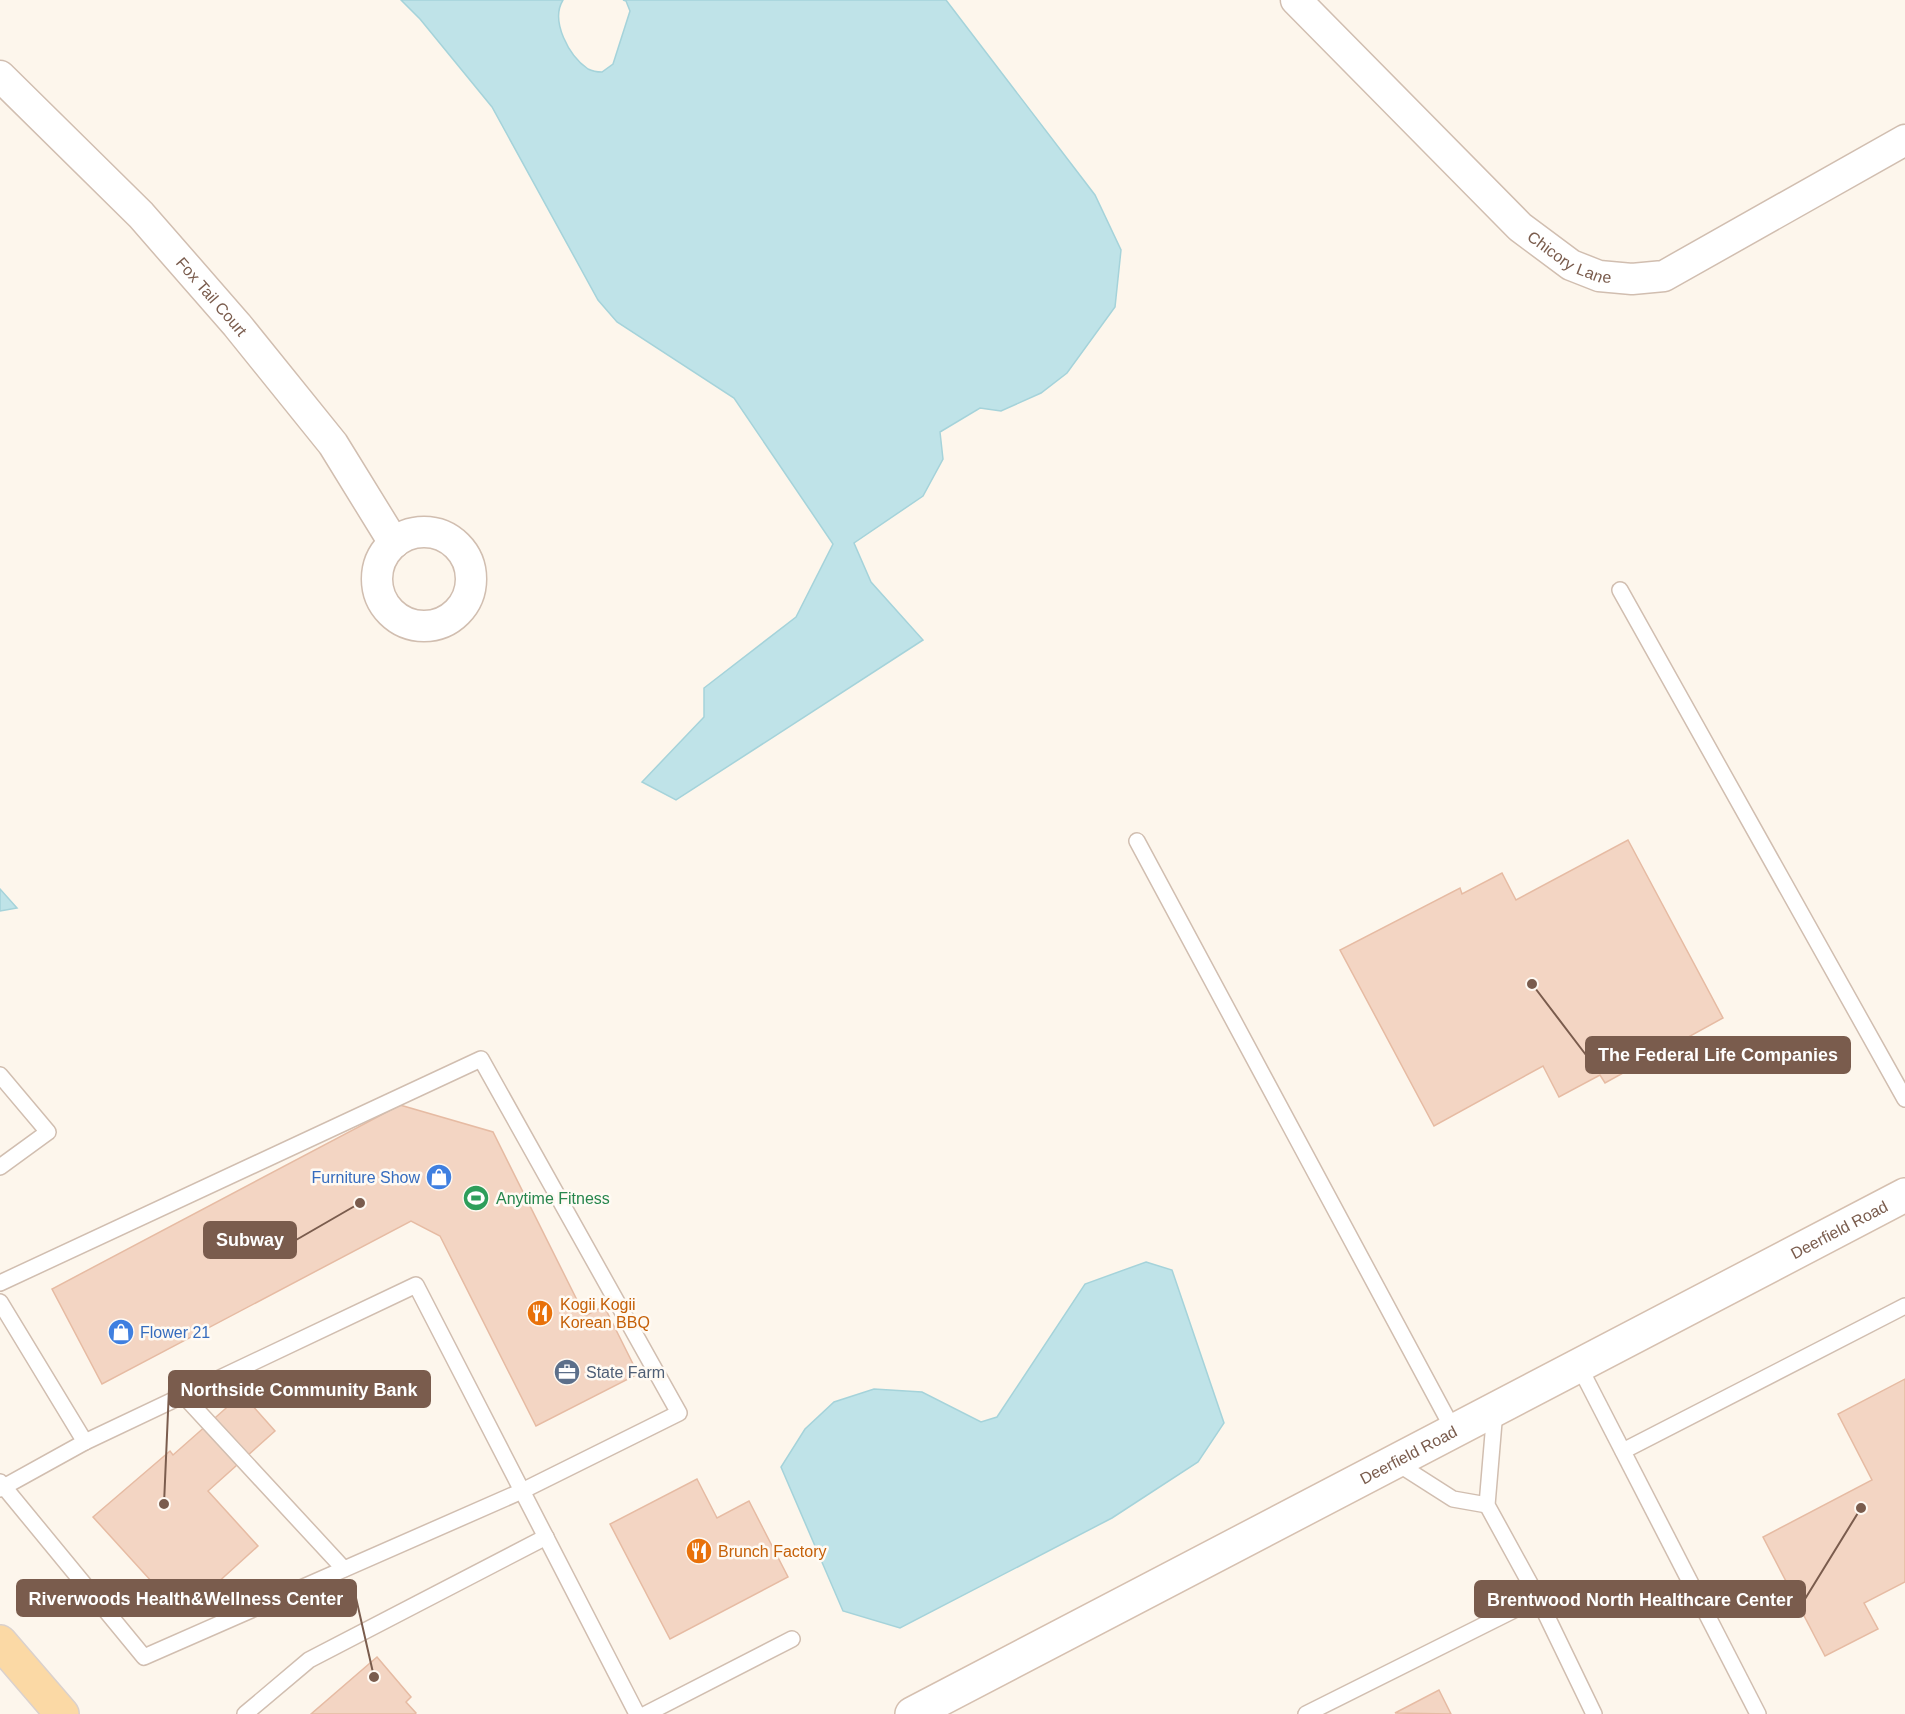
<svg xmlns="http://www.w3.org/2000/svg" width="1905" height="1714" font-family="Arial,sans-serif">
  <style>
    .water { fill: #bfe3e8; stroke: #a5d3da; stroke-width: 1.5 }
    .building { fill: #f3d5c3; stroke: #e6bba3; stroke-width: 1.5 }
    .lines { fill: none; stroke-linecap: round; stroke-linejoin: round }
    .lane-casing { stroke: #d1beb0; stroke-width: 18 }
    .street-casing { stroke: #d1beb0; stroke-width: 33 }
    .secondary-casing { stroke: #d6c0b0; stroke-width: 36 }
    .primary-casing { stroke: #dad1cd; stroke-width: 36 }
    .lane { stroke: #fff; stroke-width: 15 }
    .street { stroke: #fff; stroke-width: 30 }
    .secondary { stroke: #fff; stroke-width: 33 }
    .primary { stroke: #fbd9a5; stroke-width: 33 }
    .labels { text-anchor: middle; stroke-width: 5; stroke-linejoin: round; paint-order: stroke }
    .street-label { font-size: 16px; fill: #7a5c4d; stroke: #fffaf3 }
    .shop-label { font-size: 16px; fill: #366cbe; stroke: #fffaf3; text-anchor: end }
    .leisure-label { font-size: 16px; fill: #27864d; stroke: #fffaf3; text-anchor: start }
    .food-label { font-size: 16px; fill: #c56008; stroke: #fffaf3; text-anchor: start }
    .service-label { font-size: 16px; fill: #4e5e75; stroke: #fffaf3; text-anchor: start }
    .leader { fill: none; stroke: #7a5c4d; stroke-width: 2 }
    .callout-dot { fill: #7a5c4d; stroke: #fffaf3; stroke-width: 2 }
    .callout { fill: #7a5c4d; stroke: #7a5c4d; stroke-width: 2 }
    .callout-label { font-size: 18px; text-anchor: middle; font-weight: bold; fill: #fff }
  </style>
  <rect width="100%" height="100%" fill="#fdf6ec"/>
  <!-- water -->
  <g class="water">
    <path d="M401,0H563C550,21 569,56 588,69C592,71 597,72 602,72L613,64L630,11L626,1L623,0H946L1095,195L1121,250L1115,307L1067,373L1041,393L1001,411L980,408L940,432L943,459L923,496L854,543L871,582L923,640L676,800L642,782L704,717V688L796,617L833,544L734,398L617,322L598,300L492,107L420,19Z"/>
    <polygon points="0,889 17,908 0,911"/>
    <polygon points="1146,1262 1172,1270 1224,1423 1198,1462 1112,1518 900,1628 843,1611 781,1467 805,1429 834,1402 874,1389 922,1392 981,1422 997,1417 1085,1284"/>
  </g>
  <!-- building -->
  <g class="building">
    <polygon points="1628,840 1723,1018 1605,1083 1600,1075 1559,1097 1543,1066 1434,1126 1340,950 1460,888 1462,894 1502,873 1516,900"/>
    <polygon points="400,1105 493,1132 585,1316 604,1306 638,1374 536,1426 440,1236 411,1221 102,1384 52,1289"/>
    <polygon points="1905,1379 1905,1582 1864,1603 1878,1629 1825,1656 1763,1537 1872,1480 1838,1414"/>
    <polygon points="242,1394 275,1431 208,1491 258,1546 182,1615 93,1517 170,1451 173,1455"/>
    <polygon points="697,1479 717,1518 749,1501 788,1577 670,1639 610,1524"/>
    <polygon points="377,1657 411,1697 406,1702 416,1713 415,1714 311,1714"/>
    <polygon points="1439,1690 1451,1714 1395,1713"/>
  </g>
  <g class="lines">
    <defs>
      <g id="lane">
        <polyline points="1620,590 1905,1099"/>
        <polyline points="1137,841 1454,1431"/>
        <polyline points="0,1075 48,1132 0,1167"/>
        <polyline points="0,1283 481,1059 679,1413 522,1491 144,1657 0,1482"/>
        <polyline points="0,1302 85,1442"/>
        <polyline points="1579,1366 1758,1714"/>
        <polyline points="183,1395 344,1569"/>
        <polyline points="1495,1410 1487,1505 1538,1598 1594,1714"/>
        <polyline points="1623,1451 1905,1306"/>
        <polyline points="1395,1462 1453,1499 1487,1505"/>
        <polyline points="0,1489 85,1442 416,1285 637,1714"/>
        <polyline points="245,1714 309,1660 546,1537"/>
        <polyline points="646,1714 792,1639"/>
        <polyline points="1306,1714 1538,1598"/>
      </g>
      <g id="street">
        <path id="s1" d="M1296,0L1520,227L1571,265L1599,276L1632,279L1664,276L1905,140"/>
        <path id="s2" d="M0,76L141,215L237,325L333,444L394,543"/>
        <circle cx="424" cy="579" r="47"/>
      </g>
      <g id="secondary">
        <path id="s3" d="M912,1714L1905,1195"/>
      </g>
      <polyline id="primary" points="0,1642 62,1714"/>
    </defs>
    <!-- lane casing -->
    <use href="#lane" class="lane-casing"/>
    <!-- street casing -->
    <use href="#street" class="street-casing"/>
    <!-- secondary casing -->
    <use href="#secondary" class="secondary-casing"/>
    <!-- primary casing -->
    <use href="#primary" class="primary-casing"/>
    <!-- lane -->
    <use href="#lane" class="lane"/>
    <!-- street -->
    <use href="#street" class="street"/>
    <!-- secondary -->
    <use href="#secondary" class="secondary"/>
    <!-- primary -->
    <use href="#primary" class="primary"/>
  </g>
  <!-- icons -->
  <defs>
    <symbol id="shop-disc" viewBox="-11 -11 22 22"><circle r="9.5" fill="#3f7fe0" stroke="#fffaf3"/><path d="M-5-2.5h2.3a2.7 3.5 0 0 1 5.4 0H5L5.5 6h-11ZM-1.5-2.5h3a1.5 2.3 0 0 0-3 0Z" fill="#fff"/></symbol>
    <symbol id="stadium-disc" viewBox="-11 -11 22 22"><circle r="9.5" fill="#2e9e5b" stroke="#fffaf3"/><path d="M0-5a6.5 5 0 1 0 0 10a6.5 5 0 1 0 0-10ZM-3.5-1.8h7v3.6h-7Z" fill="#fff"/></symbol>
    <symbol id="restaurant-disc" viewBox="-11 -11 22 22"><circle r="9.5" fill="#e8710a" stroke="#fffaf3"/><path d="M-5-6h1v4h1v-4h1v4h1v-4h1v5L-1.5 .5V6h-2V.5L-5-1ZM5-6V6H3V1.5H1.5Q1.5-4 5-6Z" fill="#fff"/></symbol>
    <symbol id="office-disc" viewBox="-11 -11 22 22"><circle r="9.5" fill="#5c6f8a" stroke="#fffaf3"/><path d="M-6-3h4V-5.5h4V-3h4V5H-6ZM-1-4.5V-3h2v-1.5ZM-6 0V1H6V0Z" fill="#fff"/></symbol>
  </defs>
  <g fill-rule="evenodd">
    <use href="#shop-disc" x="424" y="1162" width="30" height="30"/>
    <use href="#stadium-disc" x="461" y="1183" width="30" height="30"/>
    <use href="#restaurant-disc" x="525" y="1298" width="30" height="30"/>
    <use href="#shop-disc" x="106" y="1317" width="30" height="30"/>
    <use href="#office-disc" x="552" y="1357" width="30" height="30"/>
    <use href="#restaurant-disc" x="684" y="1536" width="30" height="30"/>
  </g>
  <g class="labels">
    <!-- street labels -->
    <g class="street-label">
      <text dy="6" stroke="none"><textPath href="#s1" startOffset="378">Chicory Lane</textPath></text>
      <text dy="6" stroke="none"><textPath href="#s2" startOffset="306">Fox Tail Court</textPath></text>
      <text dy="6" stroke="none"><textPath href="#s3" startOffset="1046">Deerfield Road</textPath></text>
      <text dy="6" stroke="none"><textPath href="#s3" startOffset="560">Deerfield Road</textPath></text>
    </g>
    <!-- shop labels -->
    <g class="shop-label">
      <text x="420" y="1183">Furniture Show</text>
      <text x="140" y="1338" text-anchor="start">Flower 21</text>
    </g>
    <!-- leisure labels -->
    <g class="leisure-label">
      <text x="496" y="1204">Anytime Fitness</text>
    </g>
    <!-- food labels -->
    <g class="food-label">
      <text x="560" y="1310">Kogii Kogii<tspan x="560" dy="18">Korean BBQ</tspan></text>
      <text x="718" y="1557">Brunch Factory</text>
    </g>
    <!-- service labels -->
    <g class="service-label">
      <text x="586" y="1378">State Farm</text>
    </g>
  </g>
  <!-- callouts -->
  <path class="leader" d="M1532 984L1586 1055M360 1203L296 1240M164 1504L169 1389M374 1677L356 1598M1861 1508L1805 1599"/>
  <g class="callout-dot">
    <circle cx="1532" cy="984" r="6"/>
    <circle cx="360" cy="1203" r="6"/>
    <circle cx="164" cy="1504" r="6"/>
    <circle cx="374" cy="1677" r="6"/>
    <circle cx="1861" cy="1508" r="6"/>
  </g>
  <g class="callout">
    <rect x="1586" y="1037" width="264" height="36" rx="6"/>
    <rect x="204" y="1222" width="92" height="36" rx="6"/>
    <rect x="169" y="1371" width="261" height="36" rx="6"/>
    <rect x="17" y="1580" width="339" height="36" rx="6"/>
    <rect x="1475" y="1581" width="330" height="36" rx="6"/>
  </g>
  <g class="callout-label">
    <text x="1718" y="1061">The Federal Life Companies</text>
    <text x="250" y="1246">Subway</text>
    <text x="299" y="1396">Northside Community Bank</text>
    <text x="186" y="1605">Riverwoods Health&amp;Wellness Center</text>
    <text x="1640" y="1606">Brentwood North Healthcare Center</text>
  </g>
</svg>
